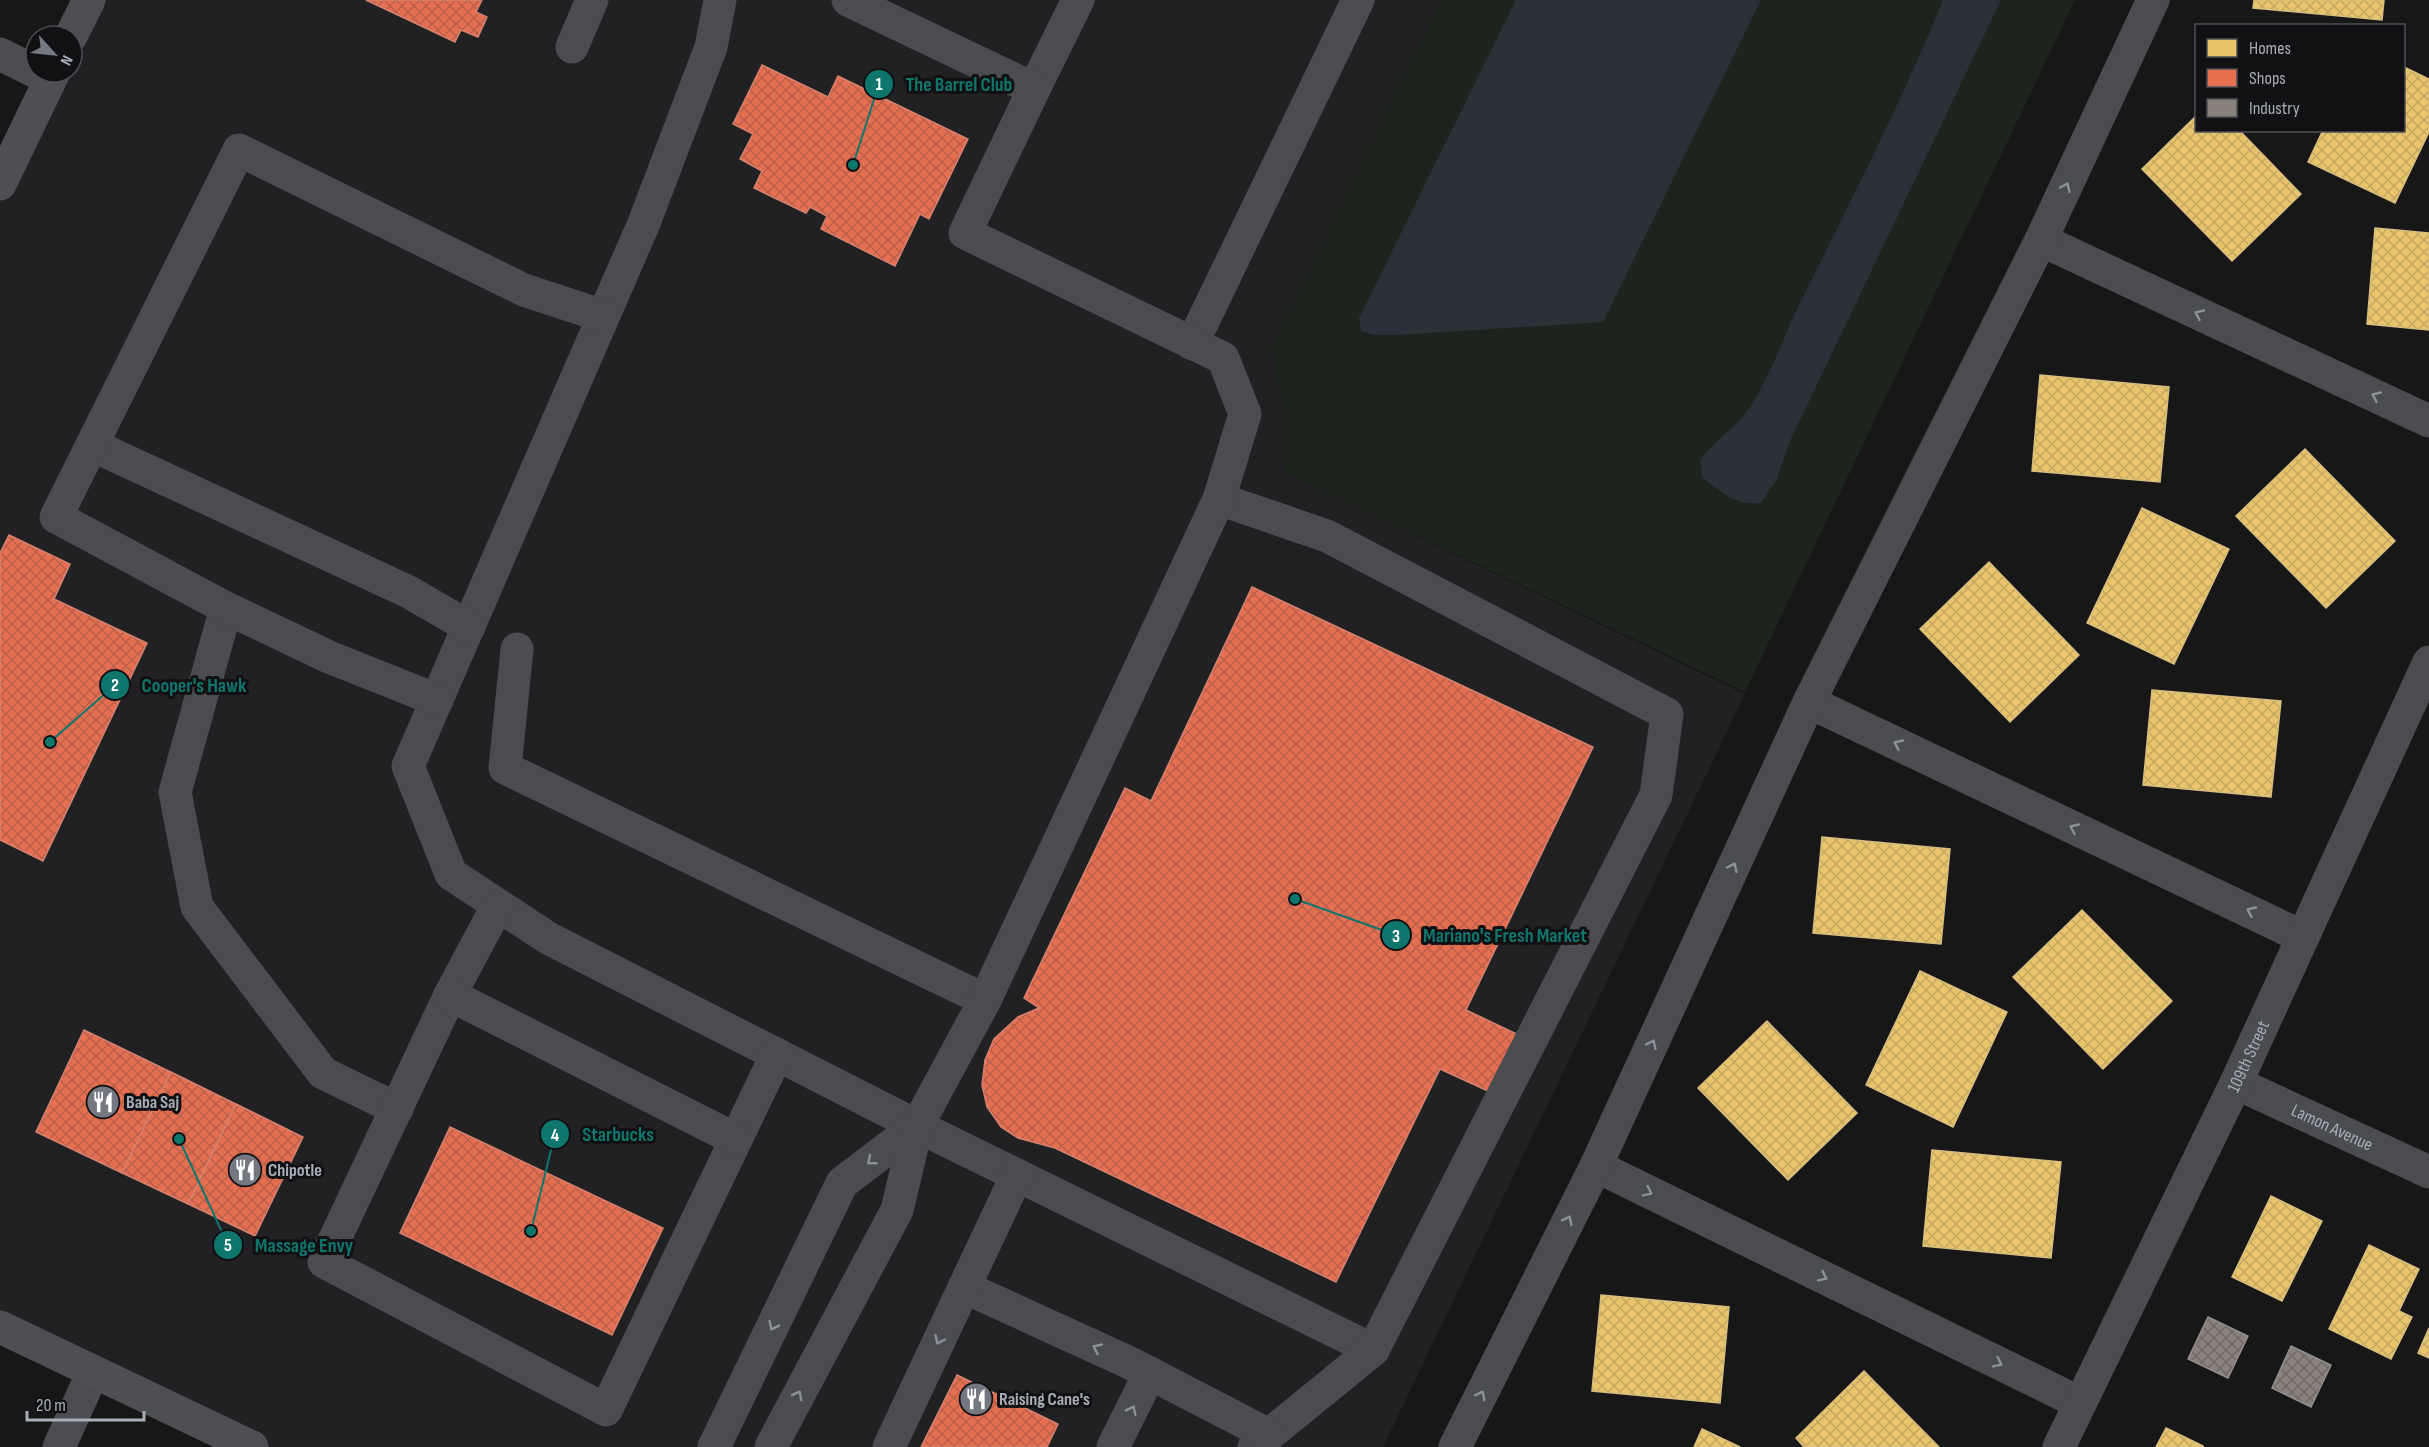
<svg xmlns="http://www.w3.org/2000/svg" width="2429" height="1447" font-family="'Sofia Sans Condensed',sans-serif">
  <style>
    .built { fill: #212123 }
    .green { fill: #1d241e }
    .water { fill: #2a3239 }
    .homes { fill: url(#homes-cross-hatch); stroke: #d6bd81; stroke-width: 1.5 }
    .shops { fill: url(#shops-cross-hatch); stroke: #d48270; stroke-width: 1.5 }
    .industry { fill: url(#industry-cross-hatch); stroke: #938e8e; stroke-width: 1.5 }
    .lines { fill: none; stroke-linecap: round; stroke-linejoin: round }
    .minor { stroke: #4b4c50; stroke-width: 33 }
    .major { stroke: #4d4f52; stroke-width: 33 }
    .oneway { stroke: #8c9099 }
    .labels { text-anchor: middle; stroke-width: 6; stroke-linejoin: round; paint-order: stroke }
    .street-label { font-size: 18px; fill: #a8adb8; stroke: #111113 }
    .poi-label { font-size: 18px; font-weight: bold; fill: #a8adb8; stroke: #111113; text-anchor: start }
    .leader { fill: none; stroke: #0f766e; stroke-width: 2 }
    .callout-dot { fill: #0f766e; stroke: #111113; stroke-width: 2 }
    .mark-label { font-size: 18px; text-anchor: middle; font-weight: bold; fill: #fff }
    .callout-label { font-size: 20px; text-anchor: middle; font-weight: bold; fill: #0f766e; stroke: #111113; stroke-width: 6; stroke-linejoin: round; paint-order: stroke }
  </style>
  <defs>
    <pattern id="homes-cross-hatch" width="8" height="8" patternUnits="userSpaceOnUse" patternTransform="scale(1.5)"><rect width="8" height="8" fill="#e9c46a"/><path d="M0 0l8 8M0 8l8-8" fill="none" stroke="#c4a760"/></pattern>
    <pattern id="shops-cross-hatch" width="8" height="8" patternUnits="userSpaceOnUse" patternTransform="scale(1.5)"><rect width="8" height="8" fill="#e76f51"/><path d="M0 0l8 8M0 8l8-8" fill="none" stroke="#ba604a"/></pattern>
    <pattern id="industry-cross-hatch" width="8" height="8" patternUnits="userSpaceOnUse" patternTransform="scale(1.5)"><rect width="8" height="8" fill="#8a817c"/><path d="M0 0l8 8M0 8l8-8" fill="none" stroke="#706a67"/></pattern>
  </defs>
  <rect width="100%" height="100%" fill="#171717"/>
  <!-- built -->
  <polygon class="built" points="89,0 1442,0 1274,343 1277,377 1288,413 1288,451 1284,472 1745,694 1383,1447 252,1447 0,1327 0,184 54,72 72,72 72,36"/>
  <!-- green -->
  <polygon class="green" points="1442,0 2075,0 1745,692 1284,472 1288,451 1288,413 1276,377 1274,343"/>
  <!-- water -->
  <g class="water">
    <polygon points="1516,0 1761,0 1603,322 1396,335 1374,335 1361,331 1359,318"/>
    <path d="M1943,0H2001L1790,441L1776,481L1761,503C1735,506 1722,492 1702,477L1700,461C1714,441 1730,432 1744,415C1770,381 1782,338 1801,301C1851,201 1901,103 1943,0Z"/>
  </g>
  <!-- homes -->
  <g class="homes">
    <polygon points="2254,0 2384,0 2382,20 2253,8"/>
    <polygon points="2404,67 2429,79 2429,132 2395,203 2308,162 2323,130 2404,130"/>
    <polygon points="2196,116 2196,130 2239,130 2301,194 2232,261 2142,169"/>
    <polygon points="2375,228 2429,233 2429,330 2367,324"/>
    <polygon points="2040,375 2169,387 2160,482 2032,471"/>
    <polygon points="2305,449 2395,541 2326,608 2236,516"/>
    <polygon points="2142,508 2229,549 2174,664 2087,623"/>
    <polygon points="1989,562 2079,655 2010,722 1920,629"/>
    <polygon points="2152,690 2281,701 2271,797 2143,785"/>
    <polygon points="1822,837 1950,849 1941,944 1813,933"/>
    <polygon points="2082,910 2172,1001 2103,1069 2013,977"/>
    <polygon points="1920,971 2007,1012 1953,1127 1866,1085"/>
    <polygon points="1767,1021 1857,1113 1788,1180 1698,1088"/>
    <polygon points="1932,1150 2061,1162 2051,1258 1923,1246"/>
    <polygon points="2271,1196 2322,1221 2282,1301 2232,1277"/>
    <polygon points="2369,1245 2419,1269 2399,1311 2412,1317 2391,1359 2329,1329"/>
    <polygon points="1601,1295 1729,1307 1720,1403 1592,1391"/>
    <polygon points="2429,1328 2429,1358 2418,1353"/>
    <polygon points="1864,1371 1939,1447 1804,1447 1796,1438"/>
    <polygon points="2166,1428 2203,1446 2203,1447 2156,1447"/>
    <polygon points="1702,1429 1740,1447 1694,1447"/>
  </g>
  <!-- shops -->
  <g class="shops">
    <polygon points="366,0 482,0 476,12 487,17 478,37 461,30 455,42"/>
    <polygon points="762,65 828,97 838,76 968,139 929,219 920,214 895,266 821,229 827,216 810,207 806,213 754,188 762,171 740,159 753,134 733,124"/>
    <polygon points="9,535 70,564 54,599 147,643 43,861 0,840 0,553"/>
    <polygon points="1252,587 1593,747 1466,1010 1519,1035 1490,1092 1440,1069 1336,1282 1055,1148 1018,1138 1001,1127 987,1107 982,1085 985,1060 994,1039 1018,1017 1039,1008 1024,998 1125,788 1151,801"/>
    <polygon points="84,1030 171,1072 122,1173 36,1132"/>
    <polygon points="171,1072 236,1104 188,1204 122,1173"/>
    <polygon points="236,1104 303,1137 255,1236 188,1204"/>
    <polygon points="450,1127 663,1228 612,1335 400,1233"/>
    <polygon points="957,1375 1058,1424 1047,1447 921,1447"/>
  </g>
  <!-- industry -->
  <g class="industry">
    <polygon points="2208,1317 2248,1336 2228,1378 2188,1359"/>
    <polygon points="2291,1346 2331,1365 2311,1407 2272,1388"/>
  </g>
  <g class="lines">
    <!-- minor -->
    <g class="minor">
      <polyline points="720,0 711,47 644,223 408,766 451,874 548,938 917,1126 1373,1350"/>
      <polyline points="572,47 592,0"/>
      <polyline points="0,54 36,72"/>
      <polyline points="1034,89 1078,0"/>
      <polyline points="2041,240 2429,421"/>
      <polyline points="1192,344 1358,0"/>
      <polyline points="92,445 409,592 469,627"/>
      <polyline points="1219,499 1327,536 1667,714 1656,795 1373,1350 1254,1447"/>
      <polyline points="226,608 175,792 197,907 323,1073 397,1109"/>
      <polyline points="517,649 505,768 985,1000"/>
      <polyline points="437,700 329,657 226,608 56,517 239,150 524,290 603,316"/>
      <polyline points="1809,702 2303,937"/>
      <polyline points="498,905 450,995 324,1262 606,1410 777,1054"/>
      <polyline points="450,995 735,1139"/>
      <path id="s1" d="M2236,1083L2429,1172"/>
      <polyline points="1596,1166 2080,1403"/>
      <polyline points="964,1287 1128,1362 1269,1435"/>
      <polyline points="59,1447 93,1372"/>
      <polyline points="714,1447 842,1183 917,1126"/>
      <polyline points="771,1447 897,1210 917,1126 985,1000 1219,499 1245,414 1223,358 965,233 1034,89 848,0"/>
      <polyline points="889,1447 1017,1175"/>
      <polyline points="1113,1447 1150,1373"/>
      <polyline points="1455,1447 1596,1166 1809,702 2041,240 2153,0"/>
      <path id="s2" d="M2059,1447L2236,1083L2429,662"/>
    </g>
    <!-- major -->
    <g class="major">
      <polyline points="71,36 89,0"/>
      <polyline points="0,184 54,72"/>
      <polyline points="0,1327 252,1447"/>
    </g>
  </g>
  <!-- one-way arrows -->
  <defs><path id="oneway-chevron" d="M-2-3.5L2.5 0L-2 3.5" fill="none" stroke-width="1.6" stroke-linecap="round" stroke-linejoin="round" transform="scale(1.5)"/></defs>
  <g class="oneway">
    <use href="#oneway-chevron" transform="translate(2066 187) rotate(-65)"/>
    <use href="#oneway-chevron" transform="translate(2199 314) rotate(-155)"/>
    <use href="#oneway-chevron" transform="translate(2376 396) rotate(-155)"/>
    <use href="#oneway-chevron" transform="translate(1898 744) rotate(-155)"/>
    <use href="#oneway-chevron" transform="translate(2074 828) rotate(-155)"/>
    <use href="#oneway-chevron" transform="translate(1733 867) rotate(-65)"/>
    <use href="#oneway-chevron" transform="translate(2251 911) rotate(-155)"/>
    <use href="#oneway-chevron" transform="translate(1652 1044) rotate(-65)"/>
    <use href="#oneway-chevron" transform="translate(871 1161) rotate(142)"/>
    <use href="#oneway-chevron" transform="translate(1648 1192) rotate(26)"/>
    <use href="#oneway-chevron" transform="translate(1568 1220) rotate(-63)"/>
    <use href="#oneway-chevron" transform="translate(1823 1277) rotate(26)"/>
    <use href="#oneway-chevron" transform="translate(773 1326) rotate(116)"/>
    <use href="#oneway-chevron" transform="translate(939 1340) rotate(115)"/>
    <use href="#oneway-chevron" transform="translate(1097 1348) rotate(-155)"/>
    <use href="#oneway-chevron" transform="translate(1998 1363) rotate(26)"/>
    <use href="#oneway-chevron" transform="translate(798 1395) rotate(-62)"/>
    <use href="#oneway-chevron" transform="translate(1481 1395) rotate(-63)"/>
    <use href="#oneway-chevron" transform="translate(1132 1410) rotate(-64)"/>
  </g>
  <!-- icons -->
  <defs>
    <symbol id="restaurant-disc" viewBox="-11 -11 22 22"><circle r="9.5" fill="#757880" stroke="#111113"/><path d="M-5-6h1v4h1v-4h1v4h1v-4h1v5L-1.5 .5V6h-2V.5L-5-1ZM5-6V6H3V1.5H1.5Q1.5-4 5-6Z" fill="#fff"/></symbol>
  </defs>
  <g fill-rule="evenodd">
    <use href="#restaurant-disc" x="84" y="1083" width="38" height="38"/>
    <use href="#restaurant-disc" x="226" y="1151" width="38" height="38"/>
    <use href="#restaurant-disc" x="957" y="1380" width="38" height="38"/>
  </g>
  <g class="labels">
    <!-- street labels -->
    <g class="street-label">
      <text dy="6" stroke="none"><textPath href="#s2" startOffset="434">109th Street</textPath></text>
      <text dy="6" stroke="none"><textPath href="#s1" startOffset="106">Lamon Avenue</textPath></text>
    </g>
    <!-- poi labels -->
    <g class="poi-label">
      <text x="126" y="1108">Baba Saj</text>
      <text x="268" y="1176">Chipotle</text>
      <text x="999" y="1405">Raising Cane's</text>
    </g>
  </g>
  <!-- callouts -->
  <path class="leader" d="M853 165L879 84M50 742L115 685M1295 899L1396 935M531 1231L555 1134M179 1139L228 1245"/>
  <g class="callout-dot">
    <circle cx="853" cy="165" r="6"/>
    <circle cx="50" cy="742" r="6"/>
    <circle cx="1295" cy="899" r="6"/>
    <circle cx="531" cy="1231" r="6"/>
    <circle cx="179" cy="1139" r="6"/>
    <circle cx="879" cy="84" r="15"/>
    <circle cx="115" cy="685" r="15"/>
    <circle cx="1396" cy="935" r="15"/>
    <circle cx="555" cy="1134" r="15"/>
    <circle cx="228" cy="1245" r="15"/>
  </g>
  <g class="mark-label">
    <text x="879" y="90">1</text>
    <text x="115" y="691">2</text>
    <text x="1396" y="942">3</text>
    <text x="555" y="1141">4</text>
    <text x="228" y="1251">5</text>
  </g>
  <g class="callout-label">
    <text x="959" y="91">The Barrel Club</text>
    <text x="194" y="692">Cooper's Hawk</text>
    <text x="1505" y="942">Mariano's Fresh Market</text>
    <text x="618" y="1141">Starbucks</text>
    <text x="304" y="1252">Massage Envy</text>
  </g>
  <!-- legend -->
  <rect x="2195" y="24" width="210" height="108" fill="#111113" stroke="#4d4f55" stroke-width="1.5"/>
  <rect x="2207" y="39" width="30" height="18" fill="#e9c46a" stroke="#4d4f55" stroke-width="1.5"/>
  <text x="2249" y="54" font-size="18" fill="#a8adb8">Homes</text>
  <rect x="2207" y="69" width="30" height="18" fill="#e76f51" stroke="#4d4f55" stroke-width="1.5"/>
  <text x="2249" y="84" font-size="18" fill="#a8adb8">Shops</text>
  <rect x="2207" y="99" width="30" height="18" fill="#8a817c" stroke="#4d4f55" stroke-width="1.5"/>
  <text x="2249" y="114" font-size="18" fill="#a8adb8">Industry</text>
  <!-- north arrow -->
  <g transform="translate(54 54) rotate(117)"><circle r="28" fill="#111113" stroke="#4d4f55" stroke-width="1.5"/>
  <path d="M0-4.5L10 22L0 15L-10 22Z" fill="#757880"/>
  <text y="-9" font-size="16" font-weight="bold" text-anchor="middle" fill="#a8adb8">N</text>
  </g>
  <!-- scale -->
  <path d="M27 1411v9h117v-9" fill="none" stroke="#a8adb8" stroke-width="3"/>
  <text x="36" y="1411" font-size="18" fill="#a8adb8" stroke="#111113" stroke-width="4.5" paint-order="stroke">20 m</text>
</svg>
